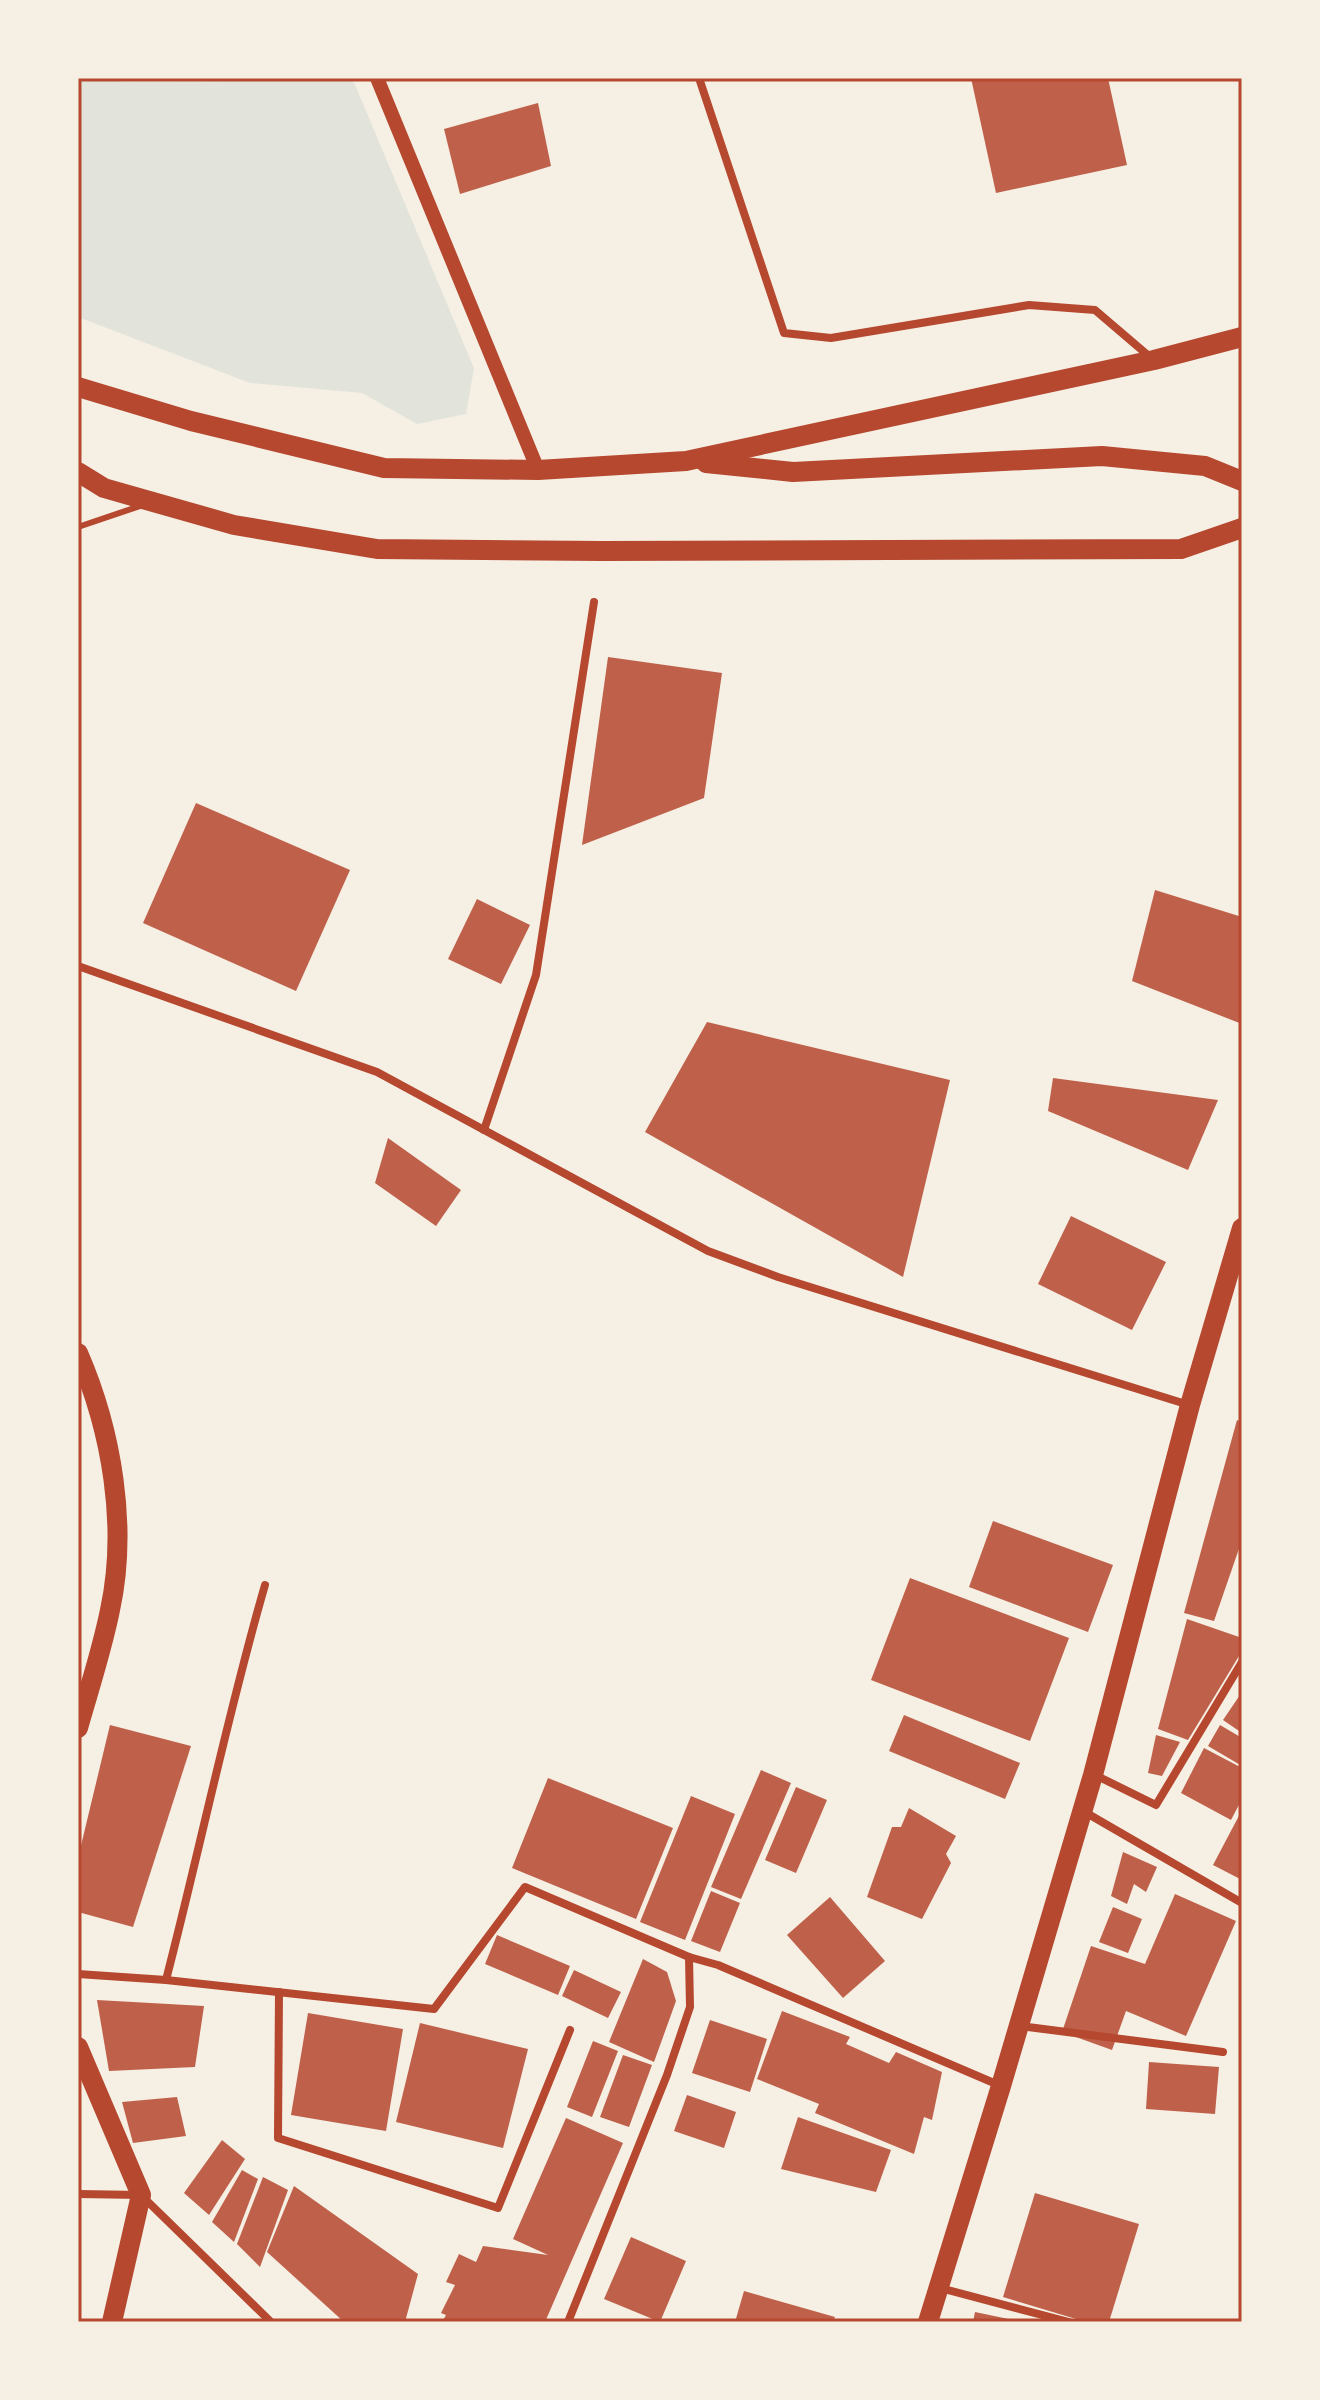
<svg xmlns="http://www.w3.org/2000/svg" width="1320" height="2400" font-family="'Space Grotesk',sans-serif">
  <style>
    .green { fill: #e2e4dc }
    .building { fill: #bf614a }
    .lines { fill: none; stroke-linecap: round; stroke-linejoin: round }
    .service { stroke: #b5482f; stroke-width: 6 }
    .minor { stroke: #b5482f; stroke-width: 8 }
    .tertiary { stroke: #b5482f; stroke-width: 14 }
    .primary { stroke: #b5482f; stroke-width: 20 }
    .neatline { fill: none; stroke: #b5482f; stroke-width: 3 }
  </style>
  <rect width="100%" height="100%" fill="#f6efe4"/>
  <!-- green -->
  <polygon class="green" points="78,78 111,78 123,82 353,80 474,368 466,414 417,424 362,393 250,383 78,317"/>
  <!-- building -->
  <g class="building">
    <polygon points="971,78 1108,78 1127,165 996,193"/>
    <polygon points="538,103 551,166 460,194 444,129"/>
    <polygon points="608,657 722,673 704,798 582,845"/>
    <polygon points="196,803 350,870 296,991 143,923"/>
    <polygon points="1155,890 1242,917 1242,1024 1132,981"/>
    <polygon points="477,899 530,925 501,984 448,959"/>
    <polygon points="707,1022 950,1080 903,1277 645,1132"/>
    <polygon points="1053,1078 1218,1100 1188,1170 1048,1111"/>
    <polygon points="388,1138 461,1190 436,1226 375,1183"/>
    <polygon points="1071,1216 1166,1262 1132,1330 1038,1284"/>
    <polygon points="1237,1420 1242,1422 1242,1540 1214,1621 1184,1613"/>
    <polygon points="993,1521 1113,1565 1088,1632 969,1587"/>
    <polygon points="910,1578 1069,1638 1030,1741 871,1680"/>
    <polygon points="1187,1619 1242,1638 1242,1651 1188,1740 1158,1729"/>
    <polygon points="1242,1692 1242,1733 1223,1720"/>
    <polygon points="904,1715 1020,1763 1005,1799 889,1751"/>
    <polygon points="110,1725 191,1746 133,1927 78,1912 78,1858"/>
    <polygon points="1220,1725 1242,1738 1242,1766 1208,1746"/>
    <polygon points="1156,1735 1180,1742 1162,1776 1148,1773"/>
    <polygon points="1204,1748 1242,1768 1242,1799 1231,1820 1181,1793"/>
    <polygon points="761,1770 791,1783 741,1899 711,1887"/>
    <polygon points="548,1778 673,1828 636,1919 512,1868"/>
    <polygon points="796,1787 827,1800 796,1873 765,1860"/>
    <polygon points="691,1796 735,1814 685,1940 640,1922"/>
    <polygon points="909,1808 956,1836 946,1854 951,1863 922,1919 867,1897 892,1827 901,1827"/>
    <polygon points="1242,1810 1242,1880 1213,1865"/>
    <polygon points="1123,1852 1157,1867 1146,1892 1134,1884 1127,1904 1111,1896"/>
    <polygon points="711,1891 740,1903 720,1952 691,1941"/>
    <polygon points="1175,1894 1236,1921 1186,2036 1126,2011 1112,2050 1062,2032 1091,1946 1145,1964"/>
    <polygon points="830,1897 885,1961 843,1998 787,1935"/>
    <polygon points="1113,1907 1142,1919 1128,1953 1099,1942"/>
    <polygon points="497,1935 570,1966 558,1995 485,1964"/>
    <polygon points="643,1959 667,1972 676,2001 654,2062 609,2042"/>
    <polygon points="574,1970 621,1992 608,2018 562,1996"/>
    <polygon points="97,2000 204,2006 195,2067 109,2071"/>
    <polygon points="782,2011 850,2037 846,2044 889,2063 896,2052 942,2072 932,2120 924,2117 914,2154 815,2113 819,2104 757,2079"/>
    <polygon points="308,2013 403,2029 386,2131 291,2115"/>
    <polygon points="710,2020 767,2039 750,2092 692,2073"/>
    <polygon points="420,2023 528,2049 503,2148 396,2122"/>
    <polygon points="593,2041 618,2051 592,2117 567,2107"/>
    <polygon points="623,2055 652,2065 629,2127 600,2117"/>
    <polygon points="1149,2062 1219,2067 1215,2114 1146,2109"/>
    <polygon points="687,2095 736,2112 724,2148 674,2131"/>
    <polygon points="177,2097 186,2136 133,2143 122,2102"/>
    <polygon points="798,2117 891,2150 876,2192 781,2169"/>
    <polygon points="566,2118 623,2143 545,2322 442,2322 446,2315 441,2313 455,2285 446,2282 459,2254 476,2262 483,2246 548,2255 513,2239"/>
    <polygon points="222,2140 245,2159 209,2215 184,2193"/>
    <polygon points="242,2170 258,2179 234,2242 212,2222"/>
    <polygon points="263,2177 288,2190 260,2267 237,2244"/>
    <polygon points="294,2186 418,2274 405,2322 344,2322 267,2252"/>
    <polygon points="1035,2193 1139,2224 1109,2322 1086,2322 1003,2297"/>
    <polygon points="631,2237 686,2261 660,2322 604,2299"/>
    <polygon points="744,2291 835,2317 833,2322 735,2322"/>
    <polygon points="975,2312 1018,2321 1018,2322 973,2322"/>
  </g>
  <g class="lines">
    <!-- service -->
    <polyline class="service" points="78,527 143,505"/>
    <!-- minor -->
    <g class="minor">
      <polyline points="699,78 784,333 831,338 1029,305 1095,310 1150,357"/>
      <polyline points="78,966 377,1072 708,1251 778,1277 1189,1405"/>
      <polyline points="484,1130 536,975 594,602"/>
      <polyline points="1095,1775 1156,1805 1242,1662"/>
      <polyline points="1083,1811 1242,1903"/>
      <polyline points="78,1974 166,1980 434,2009 525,1887 689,1957 718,1965 1001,2086"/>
      <path d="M166,1980C200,1849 227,1716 265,1585"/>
      <polyline points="279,1992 278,2138 498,2208 570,2030"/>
      <polyline points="1020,2026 1223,2052"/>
      <polyline points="78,2194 141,2195 271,2322"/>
      <polyline points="940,2288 1069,2322"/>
      <polyline points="568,2322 667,2075 690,2007 689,1957"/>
    </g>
    <!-- tertiary -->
    <polyline class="tertiary" points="377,78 538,470"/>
    <!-- primary -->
    <g class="primary">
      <polyline points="78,387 191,421 384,468 538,470 686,461 1154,360 1242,337"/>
      <polyline points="706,463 793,472 1102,456 1205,466 1242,481"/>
      <polyline points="78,472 104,488 234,525 377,549 602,551 1181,549 1242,528"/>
      <path d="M78,1353C112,1431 128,1527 110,1610C102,1650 89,1689 78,1728"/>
      <polyline points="78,2047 141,2195 112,2322"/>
      <polyline points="928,2322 1001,2086 1093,1775 1190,1405 1242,1228"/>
    </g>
  </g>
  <!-- border -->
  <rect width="1320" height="2400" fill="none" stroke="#f6efe4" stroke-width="160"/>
  <rect x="80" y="80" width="1160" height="2240" class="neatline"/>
</svg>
